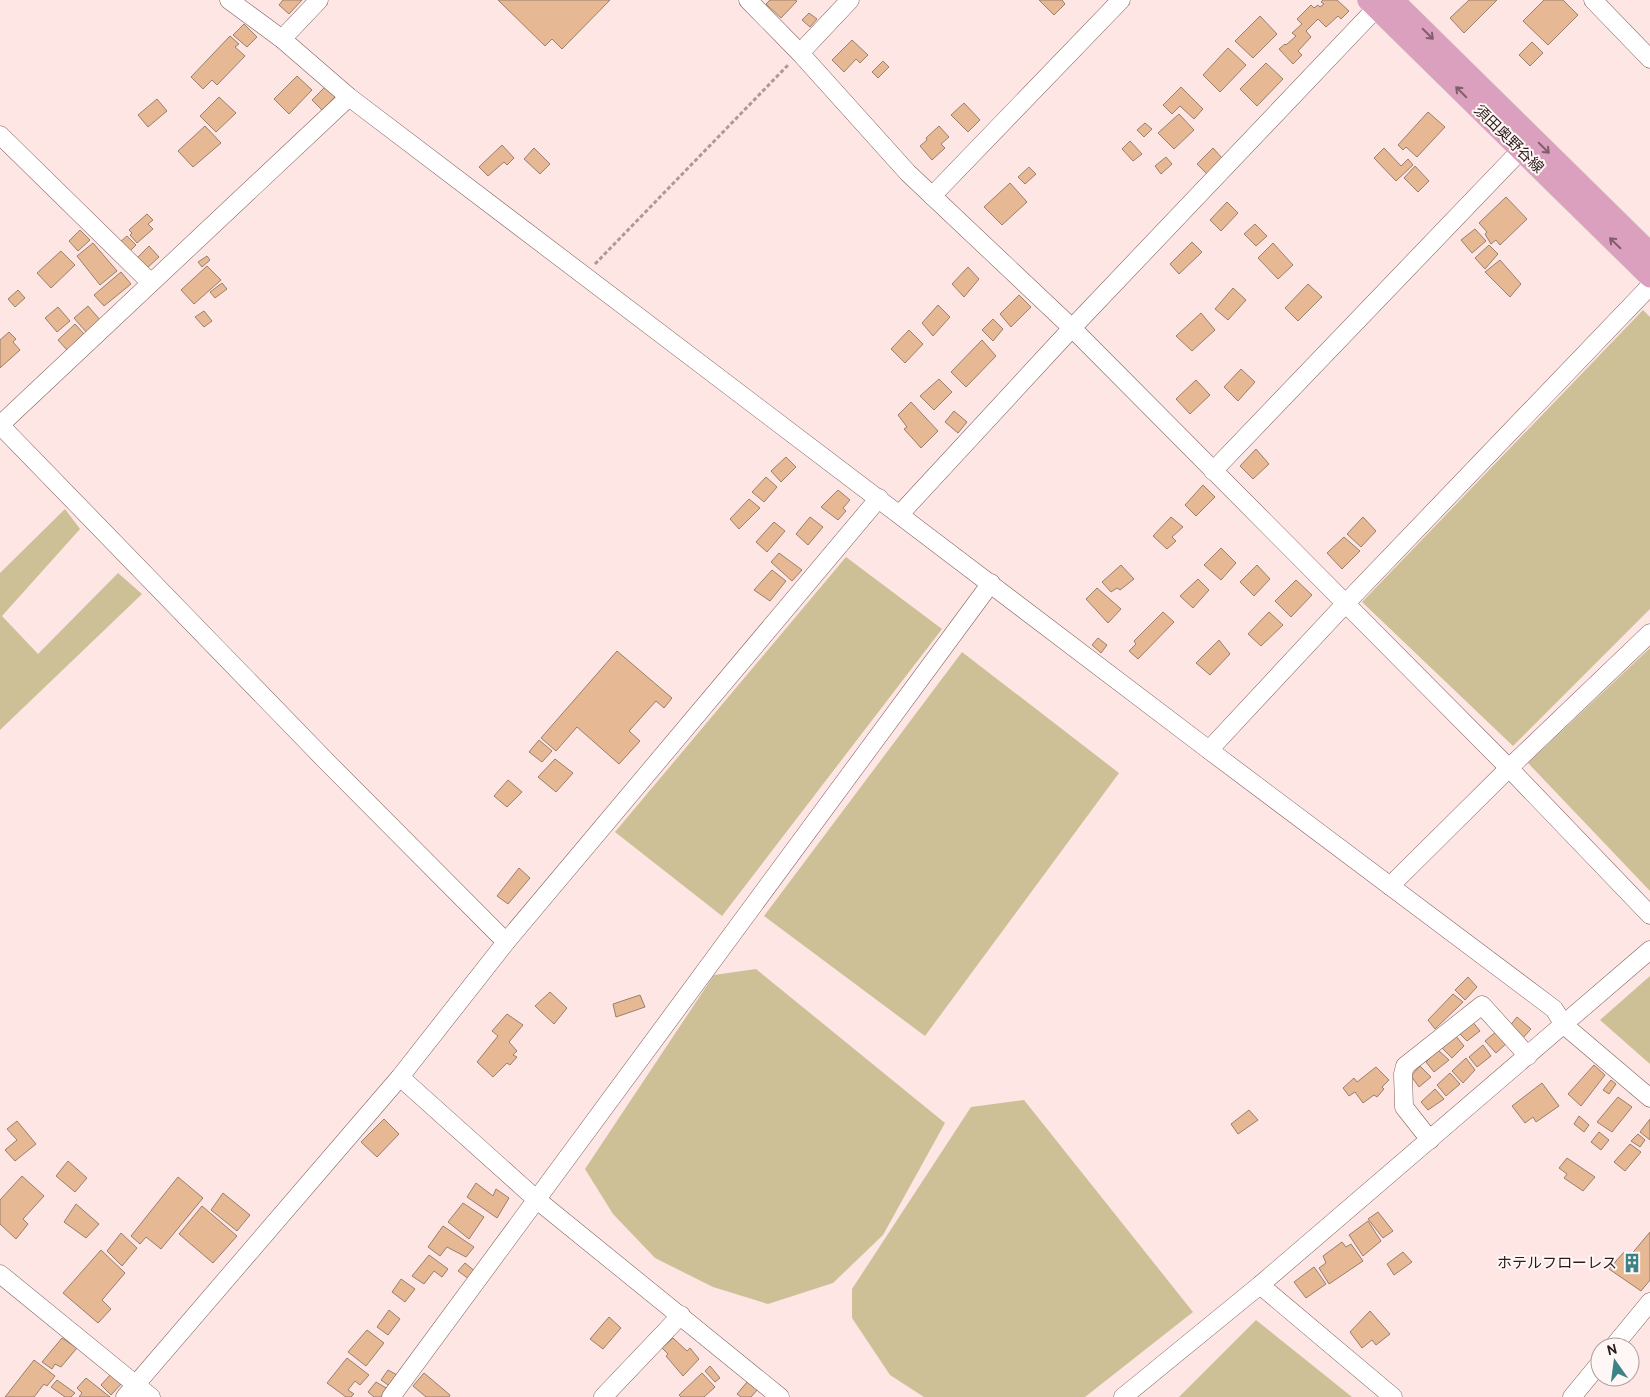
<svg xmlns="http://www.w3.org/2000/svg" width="1650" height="1397" font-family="Overpass,'Noto Sans JP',sans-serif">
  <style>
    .green { fill: #cdc097 }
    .building { fill: #e7b894; stroke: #997f6c }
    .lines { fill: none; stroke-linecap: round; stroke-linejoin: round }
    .minor-casing { stroke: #7f5e5c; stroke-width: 19 }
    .major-casing { stroke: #d0cdcd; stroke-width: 22 }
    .path { stroke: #ad9a98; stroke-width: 3; stroke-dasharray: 4 2.5; stroke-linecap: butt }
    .minor { stroke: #fff; stroke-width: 18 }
    .major { stroke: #dca0bf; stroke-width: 21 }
    .oneway { stroke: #825e6c }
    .labels { text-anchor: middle; stroke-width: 4; stroke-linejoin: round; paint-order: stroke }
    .street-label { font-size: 15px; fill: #281b1a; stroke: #fff7f6 }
    .poi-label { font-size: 15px; fill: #281b1a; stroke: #fff7f6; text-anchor: end }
  </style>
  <rect width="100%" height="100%" fill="#fde6e4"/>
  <!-- green -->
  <g class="green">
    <polygon points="1643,310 1650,317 1650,609 1513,746 1362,602"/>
    <polygon points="65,509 80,529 2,616 38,654 118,573 142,594 0,730 0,573"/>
    <polygon points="846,557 942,629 722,916 615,832"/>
    <polygon points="1650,648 1650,891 1528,763"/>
    <polygon points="962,652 1119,773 925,1036 764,916"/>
    <polygon points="756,969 945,1123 883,1235 833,1283 768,1304 713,1287 655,1258 613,1214 585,1169 714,975"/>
    <polygon points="1650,976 1650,1064 1600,1020"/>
    <polygon points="1024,1100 1193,1312 1085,1397 924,1397 890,1375 852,1318 852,1289 971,1107"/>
    <polygon points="1256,1320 1352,1397 1179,1397"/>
  </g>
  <!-- building -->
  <g class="building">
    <polygon points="283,0 302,0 289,14 279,5"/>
    <polygon points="498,0 610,0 562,49 552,39 545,46"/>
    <polygon points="770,0 795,0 797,1 781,18 766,4"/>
    <polygon points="1039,0 1062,0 1065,4 1054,15"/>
    <polygon points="1323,0 1337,0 1349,11 1341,19 1338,16 1326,27 1318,19 1306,31 1311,37 1298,51 1302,55 1293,64 1279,49 1285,44 1286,45 1296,36 1292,33 1302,24 1297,19 1311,5 1314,8 1318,5 1320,7 1324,4 1321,2"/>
    <polygon points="1469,0 1497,0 1464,33 1450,18"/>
    <polygon points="1544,0 1563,0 1578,15 1548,45 1523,21"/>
    <polygon points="809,13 817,19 810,27 802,20"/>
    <polygon points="1260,16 1277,34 1253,58 1235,41"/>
    <polygon points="244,24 257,37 247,47 233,35"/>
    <polygon points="230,36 239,44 235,47 245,56 217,85 212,80 203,89 191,77"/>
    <polygon points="852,40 868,55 860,63 856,59 844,72 832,60"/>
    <polygon points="1532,42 1543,53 1530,66 1519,55"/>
    <polygon points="1228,48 1246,65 1220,92 1203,75"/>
    <polygon points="883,61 889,67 878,78 872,72"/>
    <polygon points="1266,63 1283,79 1257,106 1240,89"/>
    <polygon points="297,76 312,90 289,114 274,99"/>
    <polygon points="325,87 335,97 322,110 312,100"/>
    <polygon points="1181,87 1203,109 1194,119 1180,106 1172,114 1163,105"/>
    <polygon points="219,97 236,113 216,132 200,116"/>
    <polygon points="157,99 167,111 148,127 138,115"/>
    <polygon points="964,103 980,120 968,132 951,115"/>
    <polygon points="1428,112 1445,127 1417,157 1406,147 1403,150 1398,145"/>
    <polygon points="1179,114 1194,130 1174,149 1158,133"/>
    <polygon points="1145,123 1152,129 1144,137 1137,130"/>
    <polygon points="205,126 221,143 193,167 178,151"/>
    <polygon points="939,126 949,137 941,144 945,148 932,160 920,146 927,140 926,138"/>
    <polygon points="1130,141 1142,154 1133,161 1122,149"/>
    <polygon points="502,145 514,158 507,165 504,162 488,176 479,167"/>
    <polygon points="534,148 550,164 540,174 524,159"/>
    <polygon points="1213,148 1223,159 1208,175 1197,164"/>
    <polygon points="1384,148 1401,166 1408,159 1413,165 1396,181 1374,158"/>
    <polygon points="1166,157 1172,164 1161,174 1155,166"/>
    <polygon points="1415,166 1429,181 1418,192 1404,178"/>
    <polygon points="1029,167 1036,174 1025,184 1018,177"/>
    <polygon points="1010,183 1027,202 1002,225 984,207"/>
    <polygon points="1506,197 1527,219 1500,245 1496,240 1491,244 1485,234 1487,232 1479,223"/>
    <polygon points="1227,202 1238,213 1221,231 1210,220"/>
    <polygon points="147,214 153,220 148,224 153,229 137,243 130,235 132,233 129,230"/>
    <polygon points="1255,224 1267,236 1256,246 1244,234"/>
    <polygon points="1475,229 1486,241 1472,253 1461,240"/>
    <polygon points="80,230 90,240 78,251 69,241"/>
    <polygon points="127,236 136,245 129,252 120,242"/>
    <polygon points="1192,242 1202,252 1179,274 1170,264"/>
    <polygon points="93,243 117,271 100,285 77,256"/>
    <polygon points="1273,243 1293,265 1278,279 1258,258"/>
    <polygon points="1489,245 1498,254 1485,269 1475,258"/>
    <polygon points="149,246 159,257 147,268 137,258"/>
    <polygon points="61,251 75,265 51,288 37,273"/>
    <polygon points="207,256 210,260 202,267 198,262"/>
    <polygon points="1500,260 1521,284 1510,297 1485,272"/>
    <polygon points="207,266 221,280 194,304 181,290"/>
    <polygon points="968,267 979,279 964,297 952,284"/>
    <polygon points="121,272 131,284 104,306 94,295"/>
    <polygon points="222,283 227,289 215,298 210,292"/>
    <polygon points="1308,284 1322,297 1298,321 1285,308"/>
    <polygon points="1233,288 1246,300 1228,320 1215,309"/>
    <polygon points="18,290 25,298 15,307 8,299"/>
    <polygon points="1019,295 1031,307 1011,327 1000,314"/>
    <polygon points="938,305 950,317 933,336 922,323"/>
    <polygon points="88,306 101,321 87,333 74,318"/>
    <polygon points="58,307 70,321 57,332 45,318"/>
    <polygon points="204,311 212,321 204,327 195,317"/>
    <polygon points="1201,313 1215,330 1192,351 1176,336"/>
    <polygon points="993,319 1003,329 993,341 982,330"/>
    <polygon points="75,324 84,334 67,350 58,340"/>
    <polygon points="909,330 923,344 905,363 891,349"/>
    <polygon points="9,332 16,339 13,342 20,350 0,368 0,340"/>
    <polygon points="982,340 996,356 966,387 951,372"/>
    <polygon points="1241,369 1255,382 1238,401 1224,387"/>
    <polygon points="939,379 952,392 934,410 920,396"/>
    <polygon points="1196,380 1210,395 1190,414 1176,399"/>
    <polygon points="911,402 938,431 921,448 904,429 907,427 898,415"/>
    <polygon points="954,411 967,422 958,433 945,422"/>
    <polygon points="1256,449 1269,464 1253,479 1240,466"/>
    <polygon points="786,457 796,467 781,482 771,471"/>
    <polygon points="766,477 777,487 764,502 752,492"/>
    <polygon points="1203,485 1215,497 1196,516 1185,505"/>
    <polygon points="838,490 850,500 843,508 846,511 838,520 821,507"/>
    <polygon points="749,499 760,508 739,529 730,519"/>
    <polygon points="810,517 823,527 808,545 796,534"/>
    <polygon points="1171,517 1183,527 1172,537 1176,541 1167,549 1153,536"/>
    <polygon points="1363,517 1376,531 1361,547 1347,534"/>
    <polygon points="774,522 785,531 767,552 756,542"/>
    <polygon points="1344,537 1360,551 1342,569 1327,553"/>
    <polygon points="1221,548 1236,563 1221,580 1204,565"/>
    <polygon points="779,553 802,570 792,581 771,562"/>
    <polygon points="1121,565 1134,579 1120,590 1117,588 1111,592 1102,582"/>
    <polygon points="1257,565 1270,579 1254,596 1240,582"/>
    <polygon points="772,570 786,581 770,601 754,590"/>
    <polygon points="1198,579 1209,590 1193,608 1180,596"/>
    <polygon points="1296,580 1312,595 1291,617 1275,601"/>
    <polygon points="1097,588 1121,609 1108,623 1086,599"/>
    <polygon points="1163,612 1174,622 1138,659 1129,651 1136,644 1134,641"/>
    <polygon points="1269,612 1283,625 1261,646 1248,634"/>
    <polygon points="1098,638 1107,645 1101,653 1092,645"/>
    <polygon points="1219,640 1230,654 1210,675 1196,663"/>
    <polygon points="617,651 672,698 664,708 656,701 629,731 640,741 619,764 577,727 556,751 541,738"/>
    <polygon points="539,740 552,751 542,762 529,752"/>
    <polygon points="555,759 573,773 556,792 538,777"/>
    <polygon points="508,780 522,792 507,807 494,796"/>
    <polygon points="519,868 530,878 508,904 497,896"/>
    <polygon points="1468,977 1477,987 1465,1000 1455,990"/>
    <polygon points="550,992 567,1008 554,1024 535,1006"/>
    <polygon points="1453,994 1463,1002 1435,1029 1428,1020"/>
    <polygon points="640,995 645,1007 616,1017 613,1004"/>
    <polygon points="507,1014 523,1025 509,1042 517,1051 513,1055 517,1057 510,1065 507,1063 493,1077 477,1062 498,1036 492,1031"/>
    <polygon points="1517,1017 1531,1029 1521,1040 1508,1028"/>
    <polygon points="1471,1020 1480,1031 1467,1041 1458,1032"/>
    <polygon points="1498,1030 1508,1042 1496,1053 1485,1041"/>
    <polygon points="1455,1035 1464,1046 1452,1058 1441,1047"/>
    <polygon points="1483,1045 1491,1056 1477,1067 1469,1057"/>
    <polygon points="1438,1050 1449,1060 1434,1072 1426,1062"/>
    <polygon points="1466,1058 1475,1070 1463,1083 1452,1071"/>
    <polygon points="1594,1065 1605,1075 1581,1106 1568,1094"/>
    <polygon points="1420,1066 1431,1077 1419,1087 1411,1076"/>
    <polygon points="1376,1067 1389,1080 1382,1087 1384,1089 1377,1097 1374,1095 1363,1103 1355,1092 1349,1096 1343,1088 1354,1078 1357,1082"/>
    <polygon points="1450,1073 1460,1084 1446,1096 1437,1085"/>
    <polygon points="1611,1080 1616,1084 1609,1094 1603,1090"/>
    <polygon points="1542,1083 1559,1106 1536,1122 1533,1117 1525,1123 1512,1106"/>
    <polygon points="1435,1089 1444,1099 1428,1110 1421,1102"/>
    <polygon points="1618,1097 1632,1107 1612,1132 1597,1122"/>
    <polygon points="1249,1110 1258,1120 1238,1134 1231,1124"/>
    <polygon points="1579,1116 1589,1125 1584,1132 1574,1124"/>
    <polygon points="384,1119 399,1134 377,1157 361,1142"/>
    <polygon points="1650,1119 1650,1140 1640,1132"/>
    <polygon points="17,1121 36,1144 15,1161 5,1150 17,1140 7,1129"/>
    <polygon points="1599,1132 1609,1140 1601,1150 1591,1142"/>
    <polygon points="1638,1134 1645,1140 1640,1147 1631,1141"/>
    <polygon points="1630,1144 1641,1152 1625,1171 1614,1162"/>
    <polygon points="1567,1158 1595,1177 1583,1191 1564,1178 1567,1174 1559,1168"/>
    <polygon points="68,1161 87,1178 75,1192 56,1176"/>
    <polygon points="22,1176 44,1196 23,1219 28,1224 16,1239 0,1224 0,1200"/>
    <polygon points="178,1177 203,1198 161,1249 146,1237 140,1244 131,1236"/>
    <polygon points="476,1183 493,1196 496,1189 509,1198 497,1218 467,1197"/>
    <polygon points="223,1193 250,1215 237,1231 211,1210"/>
    <polygon points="463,1203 484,1217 469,1239 448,1222"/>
    <polygon points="76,1204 99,1224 86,1238 64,1222"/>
    <polygon points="202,1206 237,1236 213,1263 179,1234"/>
    <polygon points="1378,1212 1393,1231 1383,1238 1368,1219"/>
    <polygon points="1368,1221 1381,1241 1363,1256 1349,1235"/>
    <polygon points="443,1226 474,1247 466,1257 447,1247 440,1256 428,1247"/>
    <polygon points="1650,1232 1650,1280 1641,1291 1609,1269 1624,1252 1629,1257"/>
    <polygon points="121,1233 137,1248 122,1266 107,1251"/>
    <polygon points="1342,1242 1346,1247 1351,1244 1363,1261 1329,1284 1319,1268 1326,1263 1323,1256"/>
    <polygon points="101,1250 125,1273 102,1300 111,1309 98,1323 63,1293"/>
    <polygon points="1403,1252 1412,1262 1394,1275 1387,1264"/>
    <polygon points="429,1255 448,1269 442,1277 434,1271 424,1284 412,1276"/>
    <polygon points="465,1263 476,1272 469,1279 458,1271"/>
    <polygon points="1314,1267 1326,1284 1306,1298 1294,1282"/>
    <polygon points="401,1279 415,1289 405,1302 392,1292"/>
    <polygon points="389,1310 400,1319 388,1335 377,1327"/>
    <polygon points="1370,1311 1390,1334 1376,1345 1372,1340 1362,1348 1350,1332"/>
    <polygon points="609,1317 621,1328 603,1349 590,1339"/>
    <polygon points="367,1330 384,1343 366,1366 348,1352"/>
    <polygon points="62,1338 77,1348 61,1367 55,1364 52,1369 42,1362"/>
    <polygon points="673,1338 687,1351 690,1348 699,1359 683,1376 666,1356 668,1354 662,1348"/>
    <polygon points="347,1358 369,1375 360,1385 355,1381 348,1390 354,1394 351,1397 346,1397 327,1383"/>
    <polygon points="34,1360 55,1376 47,1386 44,1384 34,1397 5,1397"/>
    <polygon points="710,1366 720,1378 715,1382 705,1371"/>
    <polygon points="388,1370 399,1376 391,1387 381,1380"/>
    <polygon points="424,1373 450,1395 449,1397 426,1397 413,1386"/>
    <polygon points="702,1373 715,1387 704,1397 681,1397 679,1395"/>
    <polygon points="111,1374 122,1383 111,1395 101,1385"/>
    <polygon points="86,1378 110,1397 79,1397 82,1393 77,1388"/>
    <polygon points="57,1380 75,1393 71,1397 65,1397 51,1387"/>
    <polygon points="748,1381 758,1389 751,1397 741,1397 737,1394"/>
    <polygon points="376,1382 388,1389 382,1397 374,1397 368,1392"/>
  </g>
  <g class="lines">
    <defs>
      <g id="minor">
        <polyline points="229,0 282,39 349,97 1209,750 1554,1009 1564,1025 1650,1098"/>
        <polyline points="748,0 800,53 908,173 1072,328 1509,768 1650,915"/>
        <polyline points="1593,0 1650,59"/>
        <polyline points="282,39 319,0"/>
        <polyline points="800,53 850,0"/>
        <polyline points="0,135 151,283"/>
        <polyline points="932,196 1121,0"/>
        <polyline points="0,425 329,764 506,942"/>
        <polyline points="0,425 349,97"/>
        <polyline points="1213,471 1520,151"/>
        <polyline points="900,514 1072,328 1384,0"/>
        <polyline points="1209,750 1346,603 1650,286"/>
        <polyline points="1390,886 1509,768 1650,633"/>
        <polyline points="400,1077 536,1199 780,1397"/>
        <polyline points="1430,1140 1404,1107 1403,1074 1405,1066 1482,1005 1528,1056"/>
        <polyline points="0,1274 151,1397"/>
        <polyline points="1260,1285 1393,1397"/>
        <polyline points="1613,1347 1650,1302"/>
        <polyline points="125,1397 400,1077 506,942 879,498"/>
        <polyline points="391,1397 991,583"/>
        <polyline points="603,1397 681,1315"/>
        <polyline points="1123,1397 1260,1285 1650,950"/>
        <polyline points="1572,1397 1600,1363"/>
      </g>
      <g id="major">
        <polyline points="1368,0 1650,277"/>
        <polyline points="1393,0 1650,253"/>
      </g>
    </defs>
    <!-- minor casing -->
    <use href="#minor" class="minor-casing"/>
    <!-- major casing -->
    <use href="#major" class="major-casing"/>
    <!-- path -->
    <polyline class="path" points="595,264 789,64"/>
    <!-- minor -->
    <use href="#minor" class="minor"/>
    <!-- major -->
    <use href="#major" class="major"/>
  </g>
  <!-- one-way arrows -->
  <defs><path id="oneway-shaft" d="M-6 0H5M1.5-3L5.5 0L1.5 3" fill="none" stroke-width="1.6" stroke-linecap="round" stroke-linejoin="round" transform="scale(1.25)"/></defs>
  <g class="oneway">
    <use href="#oneway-shaft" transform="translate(1428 34) rotate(45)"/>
    <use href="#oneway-shaft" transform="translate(1461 92) rotate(-135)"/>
    <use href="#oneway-shaft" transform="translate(1544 148) rotate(45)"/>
    <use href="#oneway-shaft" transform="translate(1615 243) rotate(-136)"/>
  </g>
  <!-- icons -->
  <defs>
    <symbol id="building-bare" viewBox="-9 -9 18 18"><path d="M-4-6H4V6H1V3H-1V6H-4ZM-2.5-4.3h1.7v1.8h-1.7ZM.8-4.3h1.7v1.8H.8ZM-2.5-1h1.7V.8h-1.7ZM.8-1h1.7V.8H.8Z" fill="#3b8384" stroke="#fff7f6" stroke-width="2.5" paint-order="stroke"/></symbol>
  </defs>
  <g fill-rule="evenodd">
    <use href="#building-bare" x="1618" y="1249" width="28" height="28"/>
  </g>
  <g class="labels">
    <!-- street labels -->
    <g class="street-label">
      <text transform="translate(1509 139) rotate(44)" y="5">須田奥野谷線</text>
    </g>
    <!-- poi labels -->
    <g class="poi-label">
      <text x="1617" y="1268">ホテルフローレス</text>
    </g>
  </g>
  <!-- north arrow -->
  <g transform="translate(1615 1362) rotate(346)"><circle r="24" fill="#fff7f6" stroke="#a99f9e"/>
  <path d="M0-4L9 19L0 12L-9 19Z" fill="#3b8384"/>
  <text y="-8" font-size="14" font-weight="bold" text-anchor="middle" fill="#281b1a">N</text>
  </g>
</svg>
